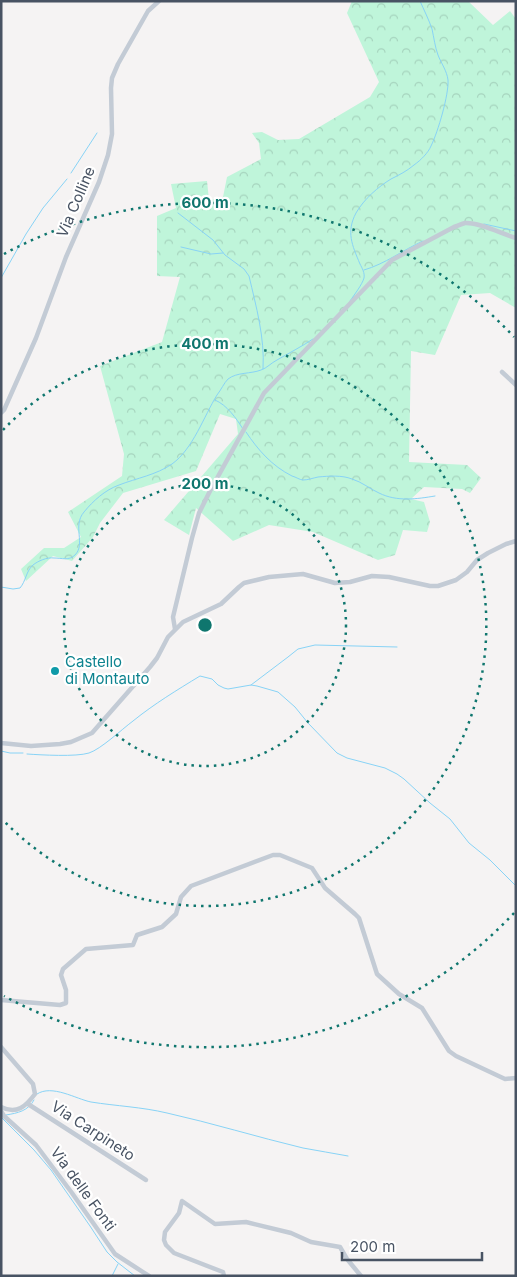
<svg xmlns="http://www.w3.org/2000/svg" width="517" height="1277" font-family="Inter,sans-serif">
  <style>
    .forest { fill: url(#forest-crowns) }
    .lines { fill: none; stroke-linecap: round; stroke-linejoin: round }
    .stream { stroke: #88d3f6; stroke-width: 1 }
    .minor { stroke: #c3cbd5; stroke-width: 4.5 }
    .ring { fill: none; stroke: #0f766e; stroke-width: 2.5; stroke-dasharray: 2.5 5 }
    .culture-dot { fill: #0f9aa8; stroke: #fff; stroke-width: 2 }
    .labels { text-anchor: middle; stroke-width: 4.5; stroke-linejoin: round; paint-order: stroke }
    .street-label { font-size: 15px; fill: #485363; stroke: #fff }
    .culture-label { font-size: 15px; fill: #0d838f; stroke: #fff; text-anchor: start }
    .centre { fill: #0f766e; stroke: #fff; stroke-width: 2.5 }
    .ring-label { font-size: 15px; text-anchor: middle; font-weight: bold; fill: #0f766e; stroke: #fff; stroke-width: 4.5; stroke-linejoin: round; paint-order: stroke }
  </style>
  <defs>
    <pattern id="forest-crowns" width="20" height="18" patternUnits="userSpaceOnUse" patternTransform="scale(1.25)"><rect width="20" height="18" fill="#bff5da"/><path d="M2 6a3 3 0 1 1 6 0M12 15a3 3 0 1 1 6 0" fill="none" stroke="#a6d4be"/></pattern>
  </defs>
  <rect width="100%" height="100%" fill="#f5f3f3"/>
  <!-- forest -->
  <polygon class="forest" points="352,1 468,1 493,25 510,11 516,19 516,308 490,293 461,295 435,355 411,351 409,462 467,465 481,478 470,493 462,489 424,487 411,499 424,502 430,522 427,532 403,530 395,555 378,560 313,532 269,525 233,541 196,508 189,535 164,520 238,434 236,419 220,414 196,471 123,493 100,523 93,537 72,561 53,556 26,581 21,569 44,548 64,548 81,537 68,512 122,476 124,454 100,366 162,342 180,277 157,276 157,216 176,208 171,184 207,181 209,200 223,197 227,177 261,159 259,143 252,133 262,132 278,140 299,139 370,97 379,82 347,13"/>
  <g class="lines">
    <!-- stream -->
    <g class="stream">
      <polyline points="71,173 97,133"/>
      <path d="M178,213L213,240L225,255L244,269L249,276C256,306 265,338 263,369"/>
      <polyline points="484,224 516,231"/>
      <polyline points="181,247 211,254 223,253"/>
      <path d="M364,270C385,264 403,250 423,241"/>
      <polyline points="1,278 26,234 43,208 67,179"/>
      <path d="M350,301C354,295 362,285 364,278C365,273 362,268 360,264C352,245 346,232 356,213C364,199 378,187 391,179C399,175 407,171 414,165C421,160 428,153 431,146C438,132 449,94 448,80C447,71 441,63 438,55C435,47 434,38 432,29C429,20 424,10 420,1"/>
      <path d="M215,400C227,405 236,418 243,429"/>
      <path d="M246,432C258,450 272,466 292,476C296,477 300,480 303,480C308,480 313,478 318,477C329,476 342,475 352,479C362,482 370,489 379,493C397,502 417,499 435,496"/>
      <path d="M1,587L13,589L20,588C26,581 26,571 33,565C38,561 47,557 54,558C62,558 69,561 75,555C86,544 72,526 84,512C93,501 105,490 119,485C137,478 156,475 172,464C193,449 204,416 217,395C221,390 224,383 228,379C237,372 251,374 261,370C267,368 271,363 277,360C289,353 301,347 313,339"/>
      <polyline points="251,685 288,657 298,649 315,645 397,647"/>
      <polyline points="1,751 10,753 23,753"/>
      <path d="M27,754C42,755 76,757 89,753C101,749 121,730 133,721C154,704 177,690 200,676L212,679L218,685L224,688L228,689L251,685L257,686L278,692L295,707L308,723L337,753L347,758L385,768L397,774L404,779L430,803L450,819L469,843L490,860L516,886"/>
      <path d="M37,1094C52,1084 76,1099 91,1102C116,1106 142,1107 167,1113C212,1123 257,1137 303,1148C318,1151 333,1153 348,1156"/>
      <path d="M6,1115C18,1113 28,1111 34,1100"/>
      <polyline points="1,1117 34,1150 51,1170 90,1226 107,1252 117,1262 135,1276"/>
      <polyline points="112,1276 118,1264"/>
    </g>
    <!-- minor -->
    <g class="minor">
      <polyline points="502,372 516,385"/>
      <polyline points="1,413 4,410 36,338 66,257 99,182 108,155 112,134 111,88 112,78 118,64 148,11 159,1"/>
      <path d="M175,629L173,617L192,538L199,513L210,491L264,393L392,260L454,227C457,226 461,224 465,223C479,222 502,234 516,238"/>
      <polyline points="1,743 31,746 60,744 71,742 92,733 150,667 157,658 168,637 183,622 221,604 239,587 244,583 269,577 303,574 335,583 350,582 372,576 389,577 430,586 438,586 456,580 467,572 477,560 488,553 506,544 516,541"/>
      <polyline points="1,1000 60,1005 66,1003 66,990 61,975 63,969 86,949 133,945 137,935 162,927 176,914 181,897 191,886 273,855 280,855 312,868 325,888 355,914 359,918 377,974 399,994 422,1008 449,1051 456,1056 505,1079 516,1078"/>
      <path d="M1,1047L33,1084L35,1094C26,1106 17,1115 1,1107"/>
      <polyline points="28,1104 146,1180"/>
      <polyline points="1,1111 4,1116 36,1145 72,1193 115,1254 149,1276"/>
      <polyline points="224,1276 223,1272 174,1253 166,1245 164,1240 165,1232 179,1213 182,1201 215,1224 246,1222 291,1233 311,1242 340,1247 347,1259 361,1276"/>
    </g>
  </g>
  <!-- distance rings -->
  <g class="ring">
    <circle cx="205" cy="625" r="141"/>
    <path d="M3 430A281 281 0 1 1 3 820"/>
    <path d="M514 913A422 422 0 0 1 4 996M4 254A422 422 0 0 1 514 337"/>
  </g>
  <!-- markers -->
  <circle class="culture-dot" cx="55" cy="671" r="5"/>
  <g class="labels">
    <!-- street labels -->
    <g class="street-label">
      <text transform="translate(76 202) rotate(-67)" y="5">Via Colline</text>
      <text transform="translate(93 1131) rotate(33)" y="5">Via Carpineto</text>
      <text transform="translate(83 1189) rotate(54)" y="5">Via delle Fonti</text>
    </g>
    <!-- culture labels -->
    <g class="culture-label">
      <text x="65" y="667">Castello<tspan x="65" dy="17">di Montauto</tspan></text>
    </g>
  </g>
  <circle cx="205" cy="625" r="8" class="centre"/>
  <g class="ring-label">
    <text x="205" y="208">600 m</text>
    <text x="205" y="349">400 m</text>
    <text x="205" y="489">200 m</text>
  </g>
  <!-- border -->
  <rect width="517" height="1277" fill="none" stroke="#485363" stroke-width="5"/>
  <!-- scale -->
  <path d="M342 1252v8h140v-8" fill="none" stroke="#485363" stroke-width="2.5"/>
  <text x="350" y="1252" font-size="15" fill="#485363" stroke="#ffffff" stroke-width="4" paint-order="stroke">200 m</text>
</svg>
